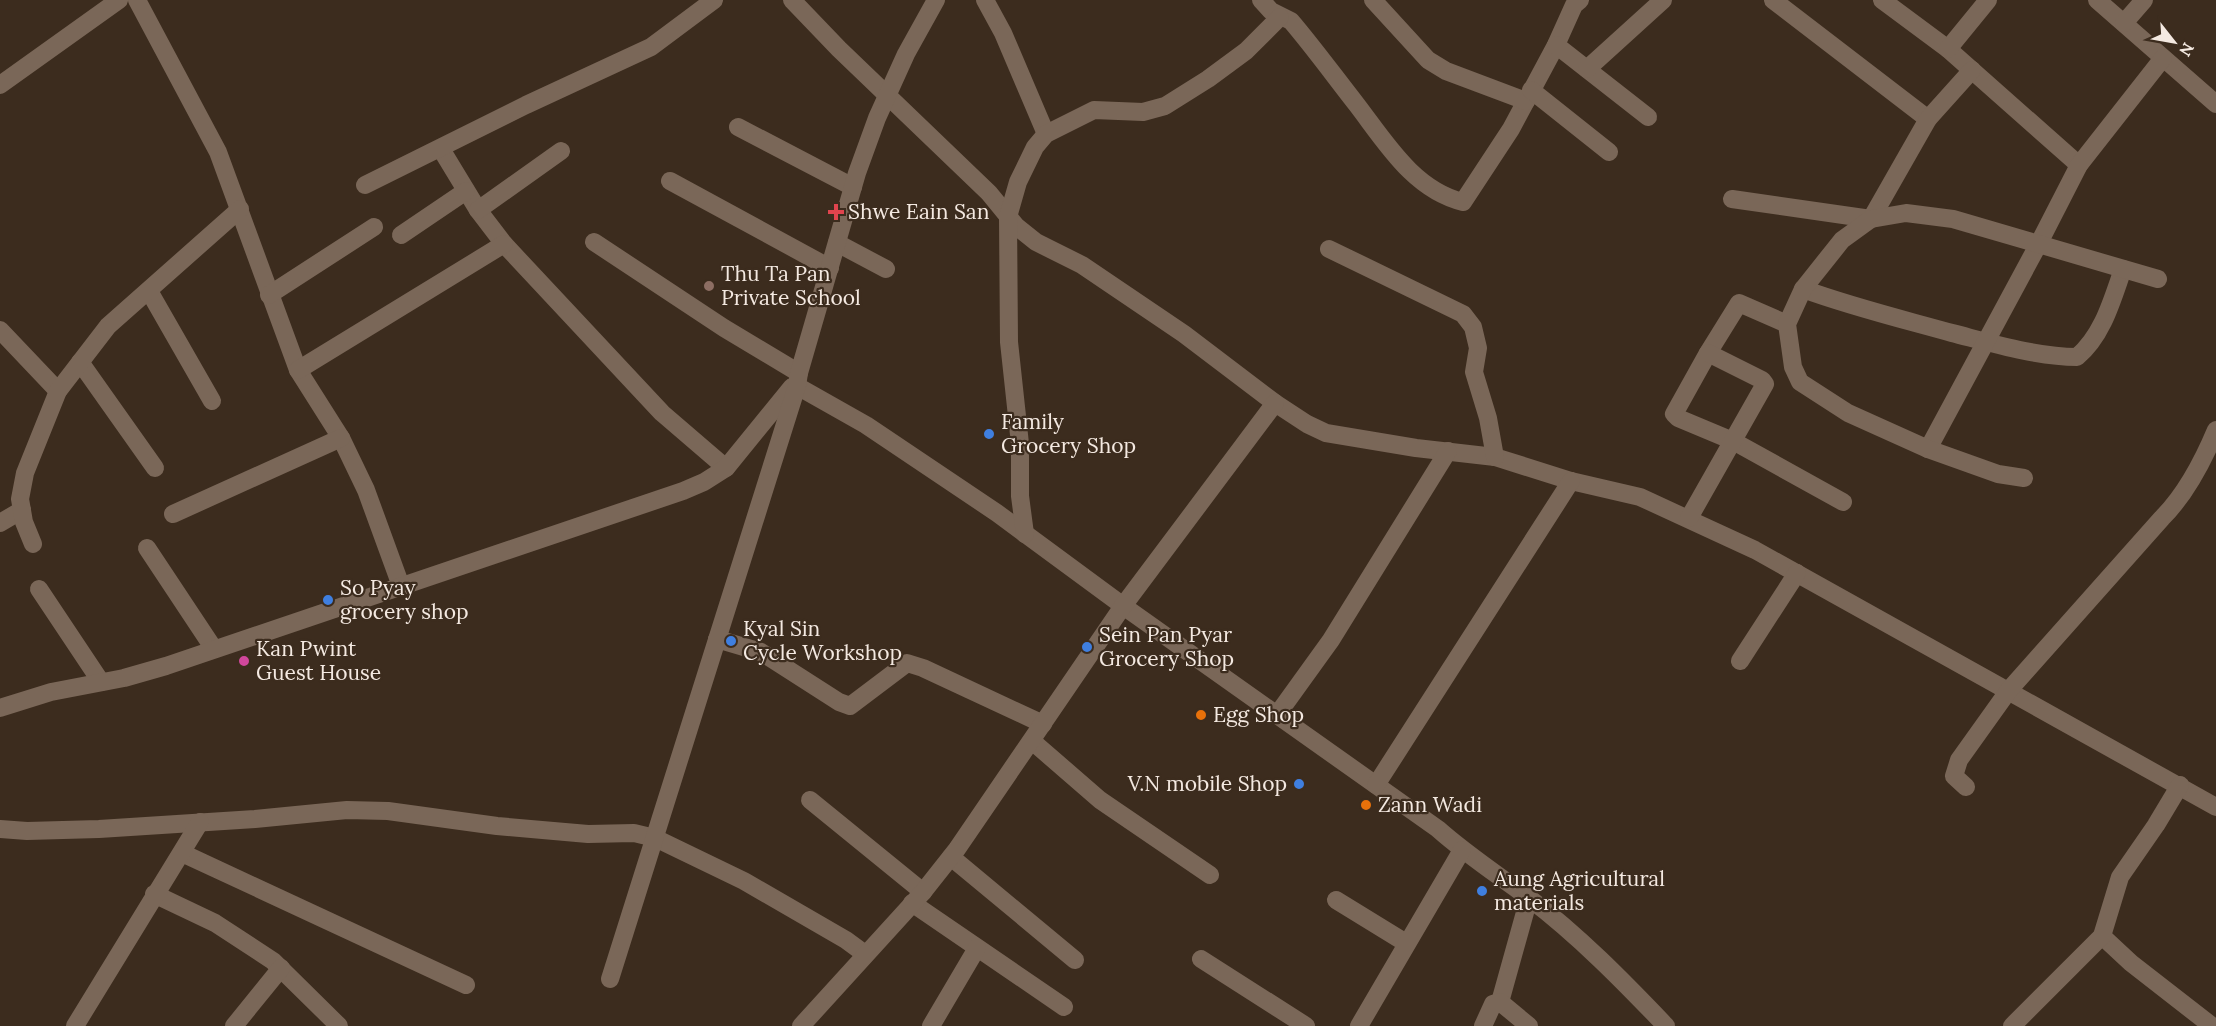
<svg xmlns="http://www.w3.org/2000/svg" width="2216" height="1026" font-family="Lora,serif">
  <style>
    .lines { fill: none; stroke-linecap: round; stroke-linejoin: round }
    .minor { stroke: #7a6758; stroke-width: 18 }
    .health-dot { fill: #e0444e; stroke: #3c2c1e; stroke-width: 2 }
    .education-dot { fill: #8d6e63; stroke: #3c2c1e; stroke-width: 2 }
    .shop-dot { fill: #3f7fe0; stroke: #3c2c1e; stroke-width: 2 }
    .hotel-dot { fill: #d1479c; stroke: #3c2c1e; stroke-width: 2 }
    .food-dot { fill: #e8710a; stroke: #3c2c1e; stroke-width: 2 }
    .labels { text-anchor: middle; stroke-width: 4.5; stroke-linejoin: round; paint-order: stroke }
    .poi-label { font-size: 21px; fill: #f4e9e1; stroke: #3c2c1e; text-anchor: start }
  </style>
  <rect width="100%" height="100%" fill="#3c2c1e"/>
  <g class="lines">
    <!-- minor -->
    <g class="minor">
      <polyline points="137,0 218,152 298,370 341,438 366,490 401,586"/>
      <polyline points="792,0 839,49 989,193 1016,226 1036,242 1082,265 1184,334 1275,403 1307,424 1326,433 1416,448 1495,457 1571,481 1640,497 1755,550 2216,807"/>
      <polyline points="985,0 1003,33 1046,134"/>
      <path d="M1261,0L1271,11L1291,21C1314,48 1335,77 1357,105C1386,143 1414,190 1463,202L1511,129L1556,45L1574,5L1580,0"/>
      <polyline points="1373,0 1428,60 1446,71 1526,101"/>
      <polyline points="1773,0 1928,119"/>
      <polyline points="1882,0 1948,49 2079,165"/>
      <polyline points="2097,0 2216,104"/>
      <polyline points="2124,23 2144,0"/>
      <polyline points="1556,45 1648,117"/>
      <polyline points="1948,49 1988,0"/>
      <polyline points="1587,69 1663,0"/>
      <polyline points="0,85 119,0"/>
      <polyline points="1531,90 1609,152"/>
      <polyline points="738,127 853,187"/>
      <polyline points="441,149 478,210 504,244 662,413 726,468"/>
      <polyline points="670,181 830,268"/>
      <polyline points="365,185 526,105 651,47 714,0"/>
      <polyline points="1732,199 1871,219 1928,119 1972,70"/>
      <polyline points="478,210 561,151"/>
      <polyline points="401,235 466,191"/>
      <polyline points="594,242 724,328 799,373"/>
      <polyline points="837,243 886,269"/>
      <polyline points="1329,249 1463,314 1473,327 1478,348 1474,372 1488,418 1495,457"/>
      <path d="M1803,289C1852,307 1902,319 1952,333C1991,343 2037,357 2077,357C2103,335 2112,300 2123,269"/>
      <polyline points="149,291 212,401"/>
      <polyline points="269,295 374,227"/>
      <polyline points="1787,324 1739,303 1708,353 1674,414 1678,418 1733,441 1843,502"/>
      <polyline points="0,330 58,391"/>
      <polyline points="80,362 155,468"/>
      <polyline points="298,370 504,244"/>
      <path d="M797,386L866,425L997,513L1126,608L1438,829C1466,854 1498,875 1529,898C1579,936 1623,981 1666,1026"/>
      <polyline points="1928,449 2038,245 2079,165 2163,58"/>
      <polyline points="2024,478 1998,474 1928,449 1848,413 1800,382 1793,367 1787,324 1803,289 1842,240 1871,219 1906,213 1953,219 2158,279"/>
      <polyline points="173,514 341,438"/>
      <polyline points="1689,518 1765,384 1762,380 1708,353"/>
      <polyline points="0,523 22,510"/>
      <polyline points="1025,534 1020,496 1020,444 1009,342 1008,217 1018,182 1035,147 1046,134 1094,110 1143,112 1165,106 1208,79 1246,51 1280,17"/>
      <polyline points="33,544 24,522 20,499 25,473 58,391 108,326 240,209"/>
      <polyline points="147,548 214,649"/>
      <polyline points="39,589 101,682"/>
      <polyline points="717,639 761,652 839,702 850,706 907,663 923,668 1043,724"/>
      <polyline points="1740,661 1797,573"/>
      <polyline points="0,708 51,692 124,678 166,666 683,491 704,482 726,468 792,387"/>
      <polyline points="1277,715 1331,640 1448,451"/>
      <polyline points="1032,741 1100,800 1210,875"/>
      <polyline points="1376,785 1571,481"/>
      <path d="M1966,787L1954,776L1959,760L2009,690L2162,518C2186,494 2203,461 2216,430"/>
      <polyline points="810,800 923,892"/>
      <polyline points="0,829 27,831 99,829 255,819 347,810 388,811 497,826 588,834 634,833 655,838 744,881 846,940 865,954"/>
      <polyline points="182,853 466,985"/>
      <polyline points="951,857 1075,960"/>
      <polyline points="154,894 215,923 273,961 339,1026"/>
      <polyline points="1336,900 1406,943"/>
      <polyline points="912,903 1064,1007"/>
      <polyline points="2102,936 2131,963 2212,1026"/>
      <polyline points="1201,959 1306,1026"/>
      <polyline points="610,979 797,386 799,373 857,173 877,118 906,54 936,0"/>
      <polyline points="1500,1002 1529,898"/>
      <polyline points="75,1026 200,822"/>
      <polyline points="234,1026 281,968"/>
      <polyline points="801,1026 923,892 957,849 1123,606 1275,403"/>
      <polyline points="931,1026 977,948"/>
      <polyline points="1359,1026 1462,850"/>
      <polyline points="1483,1026 1493,1004 1500,1002 1529,1026"/>
      <polyline points="2012,1026 2102,936 2120,877 2156,825 2180,785"/>
    </g>
  </g>
  <!-- markers -->
  <path class="health-dot" d="M833 203h6v6h6v6h-6v6h-6v-6h-6v-6h6z"/>
  <circle class="education-dot" cx="709" cy="286" r="6"/>
  <g class="shop-dot">
    <circle cx="989" cy="434" r="6"/>
    <circle cx="328" cy="600" r="6"/>
    <circle cx="731" cy="641" r="6"/>
    <circle cx="1087" cy="647" r="6"/>
    <circle cx="1299" cy="784" r="6"/>
    <circle cx="1482" cy="891" r="6"/>
  </g>
  <circle class="hotel-dot" cx="244" cy="661" r="6"/>
  <g class="food-dot">
    <circle cx="1201" cy="715" r="6"/>
    <circle cx="1366" cy="805" r="6"/>
  </g>
  <g class="labels">
    <!-- poi labels -->
    <g class="poi-label">
      <text x="848" y="219">Shwe Eain San</text>
      <text x="721" y="281">Thu Ta Pan<tspan x="721" dy="24">Private School</tspan></text>
      <text x="1001" y="429">Family<tspan x="1001" dy="24">Grocery Shop</tspan></text>
      <text x="340" y="595">So Pyay<tspan x="340" dy="24">grocery shop</tspan></text>
      <text x="743" y="636">Kyal Sin<tspan x="743" dy="24">Cycle Workshop</tspan></text>
      <text x="1099" y="642">Sein Pan Pyar<tspan x="1099" dy="24">Grocery Shop</tspan></text>
      <text x="256" y="656">Kan Pwint<tspan x="256" dy="24">Guest House</tspan></text>
      <text x="1213" y="722">Egg Shop</text>
      <text x="1287" y="791" text-anchor="end">V.N mobile Shop</text>
      <text x="1378" y="812">Zann Wadi</text>
      <text x="1494" y="886">Aung Agricultural<tspan x="1494" dy="24">materials</tspan></text>
    </g>
  </g>
  <!-- north arrow -->
  <g transform="translate(2174 42) rotate(121)" stroke="#3c2c1e" stroke-width="4.5" paint-order="stroke">
  <path d="M0-4.5L10 22L0 15L-10 22Z" fill="#f4e9e1"/>
  <text y="-9" font-size="16" font-weight="bold" text-anchor="middle" fill="#f4e9e1">N</text>
  </g>
</svg>
